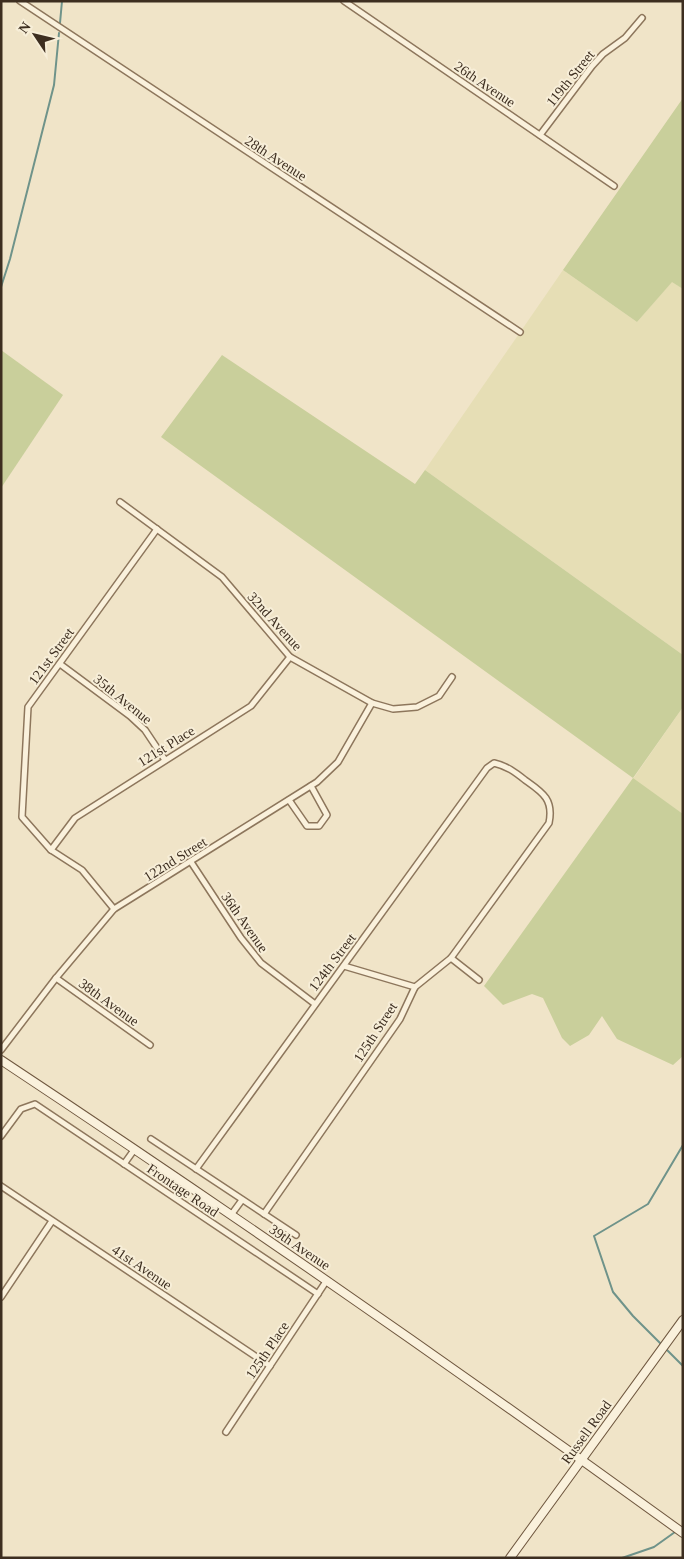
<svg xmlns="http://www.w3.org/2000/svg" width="684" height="1559" font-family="Georgia,serif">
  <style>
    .farmland { fill: #e6deb5 }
    .green { fill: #c9cf9b }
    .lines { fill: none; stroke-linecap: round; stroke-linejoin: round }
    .stream { stroke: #6f938a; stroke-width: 2 }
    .street-casing { stroke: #8d765c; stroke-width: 8 }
    .secondary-casing { stroke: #6f573f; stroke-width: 10 }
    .street { stroke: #faf1dc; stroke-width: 5 }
    .secondary { stroke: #faf1dc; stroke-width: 8 }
    .labels { text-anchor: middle; stroke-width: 4; stroke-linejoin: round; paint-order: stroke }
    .street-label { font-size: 14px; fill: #3d2e20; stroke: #f7eed8 }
  </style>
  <rect width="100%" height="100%" fill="#f0e4c8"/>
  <!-- farmland -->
  <g class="farmland">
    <polygon points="563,270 637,322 672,281 683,289 683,655 425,470"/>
    <polygon points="683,707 683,814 633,779"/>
  </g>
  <!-- green -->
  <g class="green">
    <polygon points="683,98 683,289 672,282 637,322 563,270"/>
    <polygon points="1,350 63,395 1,488"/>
    <polygon points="222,355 415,484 425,470 683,655 683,707 633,778 683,814 683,1056 673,1065 617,1039 602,1016 589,1035 570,1046 562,1038 543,998 532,994 503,1005 484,986 633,778 161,437"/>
  </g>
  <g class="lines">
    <!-- stream -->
    <g class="stream">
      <polyline points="60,23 62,1"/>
      <polyline points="1,287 10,259 54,85 59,33"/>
      <polyline points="660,1343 633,1316 613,1292 594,1236 648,1204 683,1145"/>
      <polyline points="667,1350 683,1366"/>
      <polyline points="622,1558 654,1547 675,1532"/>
    </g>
    <defs>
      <g id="street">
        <polyline points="20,1 520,332"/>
        <polyline points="344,1 614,186"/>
        <polyline points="540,135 592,66 603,54 625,38 642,18"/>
        <polyline points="120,502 222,577 290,657 372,703 393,709 417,707 439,696 452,677"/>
        <polyline points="60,664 130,716 145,730 165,760"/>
        <polyline points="289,800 307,826 319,826 327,815 311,786"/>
        <polyline points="51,850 75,818 251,706 290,657"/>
        <polyline points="191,862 241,938 261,963 315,1004"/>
        <polyline points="114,909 82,870 51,850 22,817 28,707 157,529"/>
        <polyline points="451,958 479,980"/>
        <polyline points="344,966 415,987"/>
        <polyline points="56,978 150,1045"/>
        <polyline points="1,1050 56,978 114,909 317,782 338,762 372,703"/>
        <polyline points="1,1136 21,1109 35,1104 318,1294"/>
        <polyline points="151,1139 296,1235"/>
        <polyline points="124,1164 134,1150"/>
        <path d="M196,1169L487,768L494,763C507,766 515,772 525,780C542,792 554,799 549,823L451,958L415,987L400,1019L264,1214"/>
        <polyline points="1,1186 270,1366"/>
        <polyline points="231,1215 242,1200"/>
        <polyline points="1,1297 52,1221"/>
        <polyline points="226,1432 327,1280"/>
      </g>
      <g id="secondary">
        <path d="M1,1060C232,1213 459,1371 683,1533"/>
        <polyline points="510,1558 683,1320"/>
      </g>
    </defs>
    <!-- street casing -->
    <use href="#street" class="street-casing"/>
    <!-- secondary casing -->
    <use href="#secondary" class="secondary-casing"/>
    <!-- street -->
    <use href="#street" class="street"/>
    <!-- secondary -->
    <use href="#secondary" class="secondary"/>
  </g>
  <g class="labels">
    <!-- street labels -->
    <g class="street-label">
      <text transform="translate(570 78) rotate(-51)" y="5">119th Street</text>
      <text transform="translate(485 84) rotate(34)" y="5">26th Avenue</text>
      <text transform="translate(276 158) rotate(33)" y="5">28th Avenue</text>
      <text transform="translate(275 621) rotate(48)" y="5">32nd Avenue</text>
      <text transform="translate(51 656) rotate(-54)" y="5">121st Street</text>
      <text transform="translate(123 699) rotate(39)" y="5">35th Avenue</text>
      <text transform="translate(166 746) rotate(-32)" y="5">121st Place</text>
      <text transform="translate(175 859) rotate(-32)" y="5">122nd Street</text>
      <text transform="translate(245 922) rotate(55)" y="5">36th Avenue</text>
      <text transform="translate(332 962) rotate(-53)" y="5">124th Street</text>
      <text transform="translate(109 1002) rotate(36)" y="5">38th Avenue</text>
      <text transform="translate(375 1032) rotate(-57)" y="5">125th Street</text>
      <text transform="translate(183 1190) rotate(34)" y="5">Frontage Road</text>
      <text transform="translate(300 1247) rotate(34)" y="5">39th Avenue</text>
      <text transform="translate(142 1267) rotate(34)" y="5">41st Avenue</text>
      <text transform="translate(267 1350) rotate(-56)" y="5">125th Place</text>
      <text transform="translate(586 1432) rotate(-54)" y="5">Russell Road</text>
    </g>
  </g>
  <!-- border -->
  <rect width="684" height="1559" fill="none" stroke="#3d2e20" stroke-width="5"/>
  <!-- north arrow -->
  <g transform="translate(35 35) rotate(305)" stroke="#f7eed8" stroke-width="4" paint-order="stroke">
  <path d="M0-4L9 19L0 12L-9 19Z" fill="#3d2e20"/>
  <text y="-8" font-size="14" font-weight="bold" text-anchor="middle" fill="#3d2e20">N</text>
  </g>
</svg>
